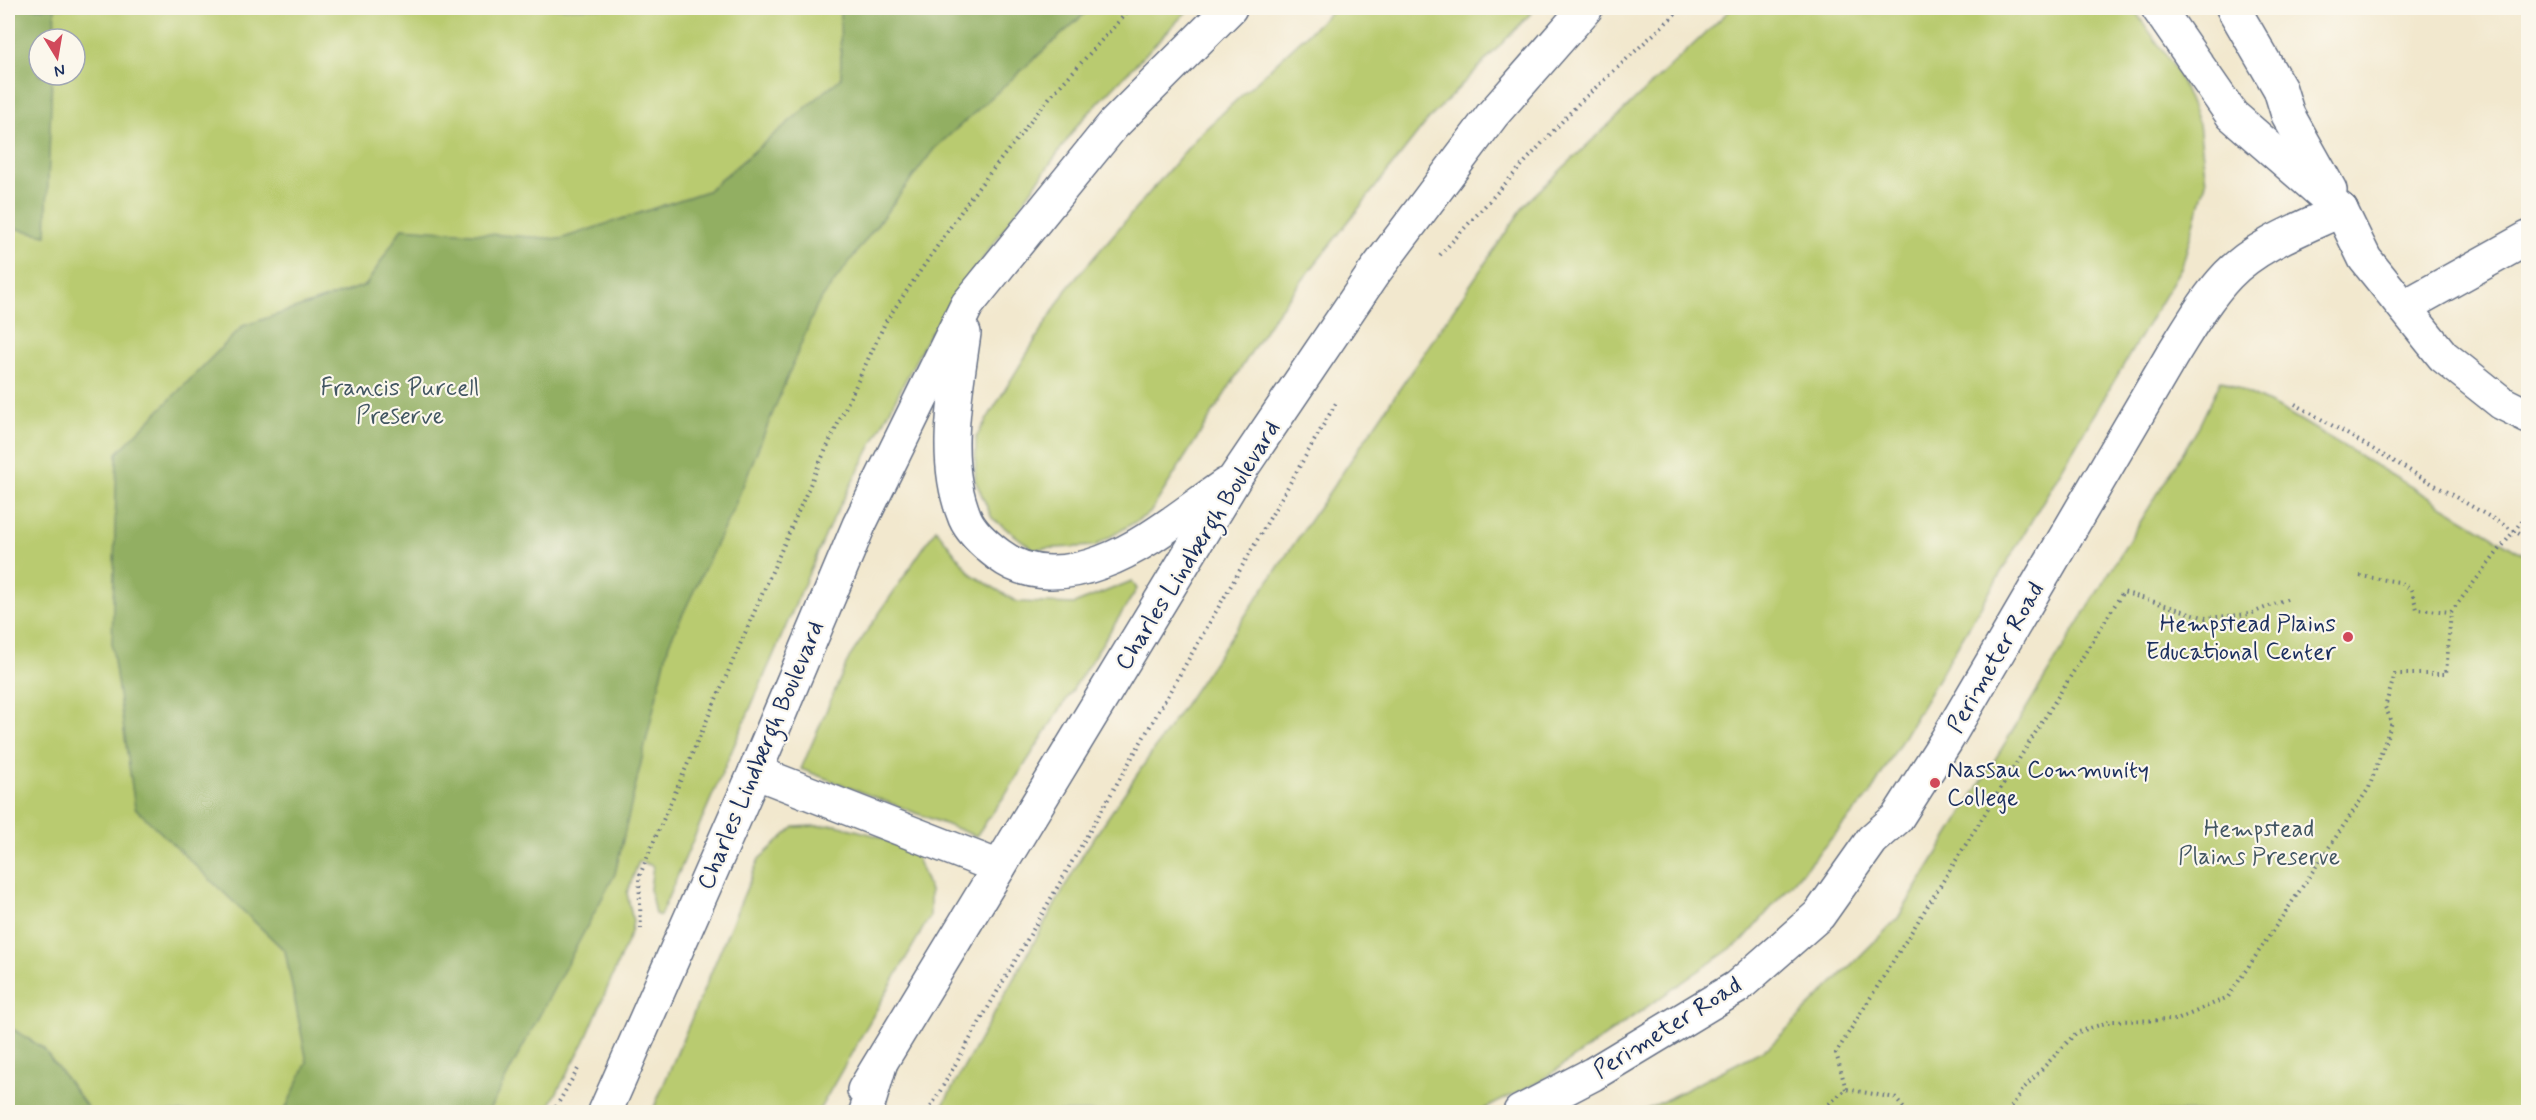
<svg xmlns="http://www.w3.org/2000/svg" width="2536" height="1120" font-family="Mynerve,sans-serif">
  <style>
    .green { fill: #b9cb6f; stroke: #6a7d66; stroke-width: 1.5; fill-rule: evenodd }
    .forest { fill: #92af62; stroke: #566f60; stroke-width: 1.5 }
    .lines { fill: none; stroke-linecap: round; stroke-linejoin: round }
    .minor-casing { stroke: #667085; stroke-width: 36 }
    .major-casing { stroke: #667085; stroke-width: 36 }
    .highway-casing { stroke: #667085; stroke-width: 36 }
    .path { stroke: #667085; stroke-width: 4; stroke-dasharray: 1.5 4.5; stroke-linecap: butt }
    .minor { stroke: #fff; stroke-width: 33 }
    .major { stroke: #fff; stroke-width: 33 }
    .highway { stroke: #fff; stroke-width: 33 }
    .poi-dot { fill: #d1495b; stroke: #fbf7ec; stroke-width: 2 }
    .labels { text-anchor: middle; stroke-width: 4.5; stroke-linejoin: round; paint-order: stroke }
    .park-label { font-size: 24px; fill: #425662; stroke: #fbf7ec }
    .street-label { font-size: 24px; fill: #1b2f5e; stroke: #fbf7ec }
    .poi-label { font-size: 24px; fill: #1b2f5e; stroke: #fbf7ec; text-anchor: end }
  </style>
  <rect width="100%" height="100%" fill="#fbf7ec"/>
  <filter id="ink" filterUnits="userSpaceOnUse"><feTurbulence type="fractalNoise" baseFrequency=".0167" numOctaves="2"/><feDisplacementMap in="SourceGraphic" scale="12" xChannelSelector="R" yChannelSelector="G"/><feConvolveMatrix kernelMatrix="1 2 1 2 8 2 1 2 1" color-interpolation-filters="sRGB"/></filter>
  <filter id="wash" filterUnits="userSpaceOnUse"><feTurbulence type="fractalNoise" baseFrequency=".008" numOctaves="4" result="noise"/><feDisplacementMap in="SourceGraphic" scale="24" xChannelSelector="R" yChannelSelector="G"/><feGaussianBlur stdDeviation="1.35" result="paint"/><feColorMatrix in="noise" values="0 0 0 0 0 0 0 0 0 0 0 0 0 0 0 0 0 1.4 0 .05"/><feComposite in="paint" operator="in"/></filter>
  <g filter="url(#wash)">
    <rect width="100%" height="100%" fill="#f2e8ce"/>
    <!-- green -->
    <g class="green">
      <path d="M8,8H1190L1079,123L929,335L829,527L660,916L655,914L650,889L653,866L639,861L627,893L633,921L631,932L585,1041L546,1112H8ZM39,39H75V75H39Z"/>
      <polygon points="1335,8 1536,8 1428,120 1272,319 1150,513 1095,546 1033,549 992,518 975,480 976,437 1066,290 1198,136"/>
      <polygon points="1732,8 2133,8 2177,71 2199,124 2206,182 2182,266 1870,794 1743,940 1539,1082 1478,1112 939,1112 1085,851 1526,203"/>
      <polygon points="2221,380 2285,411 2528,557 2528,1112 1642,1112 1769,1047 1898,918 2199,426"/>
      <polygon points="936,529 971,574 1017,602 1074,604 1132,581 1137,589 1008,791 976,836 801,769 849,658"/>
      <polygon points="836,825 878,836 916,855 930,891 930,916 818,1112 652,1112 759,859 794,827"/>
    </g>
    <!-- forest -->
    <g class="forest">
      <polygon points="8,8 55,8 54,39 39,39 39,75 52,75 46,235 8,227"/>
      <polygon points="840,8 1091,8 934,149 817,305 735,505 669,643 615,874 488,1112 284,1112 307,1062 285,951 135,808 112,646 117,453 243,326 366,285 402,228 560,239 707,191 841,78"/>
      <polygon points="8,1026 43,1048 91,1112 8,1112"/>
    </g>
  </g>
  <g filter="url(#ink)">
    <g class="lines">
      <defs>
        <g id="minor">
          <polyline points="2341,210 2365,259 2443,356 2502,403 2528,416"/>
          <polyline points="2404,307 2528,238"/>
          <polyline points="755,772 999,867"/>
          <path d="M1520,1112L1593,1074L1737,987L1819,915L1872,840L1897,818L1946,741L2172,355C2189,328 2206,298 2228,275C2258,244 2303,228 2341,210"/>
        </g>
        <g id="major">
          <polyline points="2158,8 2232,115 2341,210"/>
          <polyline points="2233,8 2280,89 2288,115 2330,190"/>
          <path d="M964,333C956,393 941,460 965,518C971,532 987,546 999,555C1029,578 1068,575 1102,562C1146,546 1187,511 1225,485"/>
          <polyline points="864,1090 1235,478 1373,274 1493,114 1586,8"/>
          <polyline points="605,1112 755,772 859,525 967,305 1113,125 1230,8"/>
        </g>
        <polyline id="highway" points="866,1112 880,1065"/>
      </defs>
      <!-- minor casing -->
      <use href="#minor" class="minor-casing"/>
      <!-- major casing -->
      <use href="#major" class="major-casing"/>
      <!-- highway casing -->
      <use href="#highway" class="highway-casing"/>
      <!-- path -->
      <g class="path">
        <polyline points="1440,255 1578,104 1682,8"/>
        <polyline points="2295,404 2528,539"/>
        <polyline points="2360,576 2399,582 2411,589 2417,609 2451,612"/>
        <polyline points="641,929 639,877 657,834 820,462 886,321 971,197 1050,97 1131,8"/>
        <polyline points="1846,1089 1836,1053 2123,592 2206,618 2250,614 2289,598"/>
        <polyline points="553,1112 578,1069"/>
        <polyline points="928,1112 1336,403"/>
        <polyline points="1820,1112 1846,1089 1895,1098 1907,1112"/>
        <polyline points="2008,1112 2024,1088 2076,1033 2111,1021 2177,1020 2228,997 2369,788 2392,722 2385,707 2395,674 2446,674 2451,612 2528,513"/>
      </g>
      <!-- minor -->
      <use href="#minor" class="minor"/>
      <!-- major -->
      <use href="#major" class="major"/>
      <!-- highway -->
      <use href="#highway" class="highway"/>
    </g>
  </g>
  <!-- markers -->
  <g class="poi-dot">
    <circle cx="2348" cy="637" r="6"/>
    <circle cx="1935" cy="783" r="6"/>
  </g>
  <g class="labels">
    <!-- park labels -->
    <g class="park-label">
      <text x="400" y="395">Francis Purcell<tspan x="400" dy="28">Preserve</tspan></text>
      <text x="2259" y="836">Hempstead<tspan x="2259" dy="28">Plains Preserve</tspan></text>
    </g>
    <!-- street labels -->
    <g class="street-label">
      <text transform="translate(1197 545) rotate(-58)" y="8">Charles Lindbergh Boulevard</text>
      <text transform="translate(1995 657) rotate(-60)" y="8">Perimeter Road</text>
      <text transform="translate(760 755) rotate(-67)" y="8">Charles Lindbergh Boulevard</text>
      <text transform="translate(1667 1027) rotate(-32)" y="8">Perimeter Road</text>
    </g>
    <!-- poi labels -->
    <g class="poi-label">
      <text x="2336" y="631">Hempstead Plains<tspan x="2336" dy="28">Educational Center</tspan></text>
      <text x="1947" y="777" text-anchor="start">Nassau Community<tspan x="1947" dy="28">College</tspan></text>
    </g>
  </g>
  <!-- margin -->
  <rect width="2536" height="1120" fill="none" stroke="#fbf7ec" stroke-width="30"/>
  <!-- north arrow -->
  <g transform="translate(57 57) rotate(169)"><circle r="28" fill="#fbf7ec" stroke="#a1a7b3" stroke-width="1.5"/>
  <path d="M0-4.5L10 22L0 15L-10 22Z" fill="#d1495b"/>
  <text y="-9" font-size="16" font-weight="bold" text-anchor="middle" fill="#1b2f5e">N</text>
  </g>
</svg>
